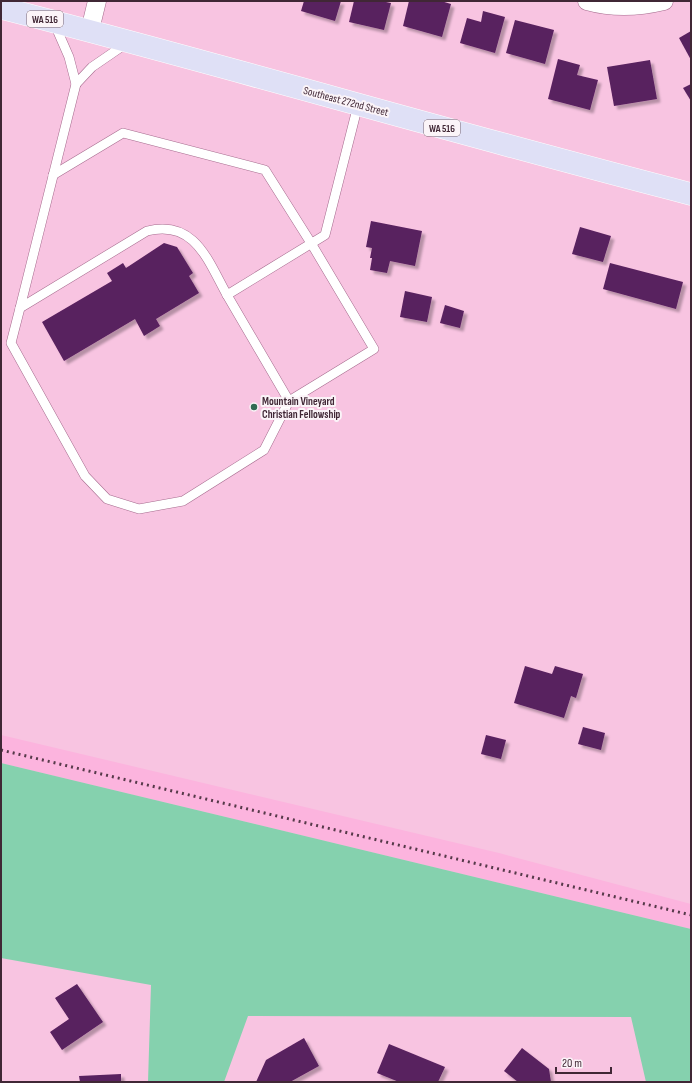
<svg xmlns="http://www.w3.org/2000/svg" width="692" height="1083" font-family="'Sofia Sans Condensed',sans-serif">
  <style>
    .built { fill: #fcb4de }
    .green { fill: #85d1ae }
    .building { fill: #59205f; filter: url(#shadow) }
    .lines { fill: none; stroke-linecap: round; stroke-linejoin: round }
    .lane-casing { stroke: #a66b8e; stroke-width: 10 }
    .street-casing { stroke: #a66b8e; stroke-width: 19 }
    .primary-casing { stroke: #fff; stroke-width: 23 }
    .lane { stroke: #fff; stroke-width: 9 }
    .street { stroke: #fff; stroke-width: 18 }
    .primary { stroke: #dfe0f6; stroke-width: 22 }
    .rail { stroke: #563949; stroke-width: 3; stroke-dasharray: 2 4; stroke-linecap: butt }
    .poi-dot { fill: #326b53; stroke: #fbf4f8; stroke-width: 1.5 }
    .labels { text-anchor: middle; stroke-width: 4; stroke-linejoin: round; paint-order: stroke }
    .shield { fill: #fbf4f8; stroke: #786470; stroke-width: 1 }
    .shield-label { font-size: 10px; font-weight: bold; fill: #402735 }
    .street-label { font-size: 11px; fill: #402735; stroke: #fbf4f8 }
    .poi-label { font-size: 11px; font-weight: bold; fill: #402735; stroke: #fbf4f8; text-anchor: start }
  </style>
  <defs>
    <filter id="shadow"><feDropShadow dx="3.5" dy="3.5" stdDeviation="1" flood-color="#0004"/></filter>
  </defs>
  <rect width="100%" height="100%" fill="#f8c4e1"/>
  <!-- built -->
  <polygon class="built" points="1,735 499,853 691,904 691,929 1,763"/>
  <!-- green -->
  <polygon class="green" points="1,763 691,929 691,1082 646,1082 631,1017 248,1016 224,1082 148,1082 151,985 1,958"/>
  <!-- building -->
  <g class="building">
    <polygon points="304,1 341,1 335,21 301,11"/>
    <polygon points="354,1 381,1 391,3 384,30 349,22"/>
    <polygon points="409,1 441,1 451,4 442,37 403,26"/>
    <polygon points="483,11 505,17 495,53 460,43 467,18 481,22"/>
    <polygon points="515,20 554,30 545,64 506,53"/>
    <polygon points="691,31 691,60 679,38"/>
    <polygon points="558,59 580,65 577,75 598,80 590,110 548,99"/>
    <polygon points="650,60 657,99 614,106 607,67"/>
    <polygon points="691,84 691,101 683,88"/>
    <polygon points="371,221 422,231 415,266 390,261 387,273 370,270 372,258 370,258 372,248 366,247"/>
    <polygon points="580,227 611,236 603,262 572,254"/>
    <polygon points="164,243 177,247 193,273 189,276 199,293 156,319 160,326 144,336 135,319 64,361 42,322 112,281 107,273 123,263 126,268"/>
    <polygon points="610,263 683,282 676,309 603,289"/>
    <polygon points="405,291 432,297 427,322 400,317"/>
    <polygon points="445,305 464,311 460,328 440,323"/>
    <polygon points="525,666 552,674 555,666 583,674 576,698 571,696 564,718 514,703"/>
    <polygon points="583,727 605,733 601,750 578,744"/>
    <polygon points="486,735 506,740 501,759 481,754"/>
    <polygon points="77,984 103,1022 62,1050 50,1032 69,1019 55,998"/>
    <polygon points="304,1038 319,1066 290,1082 256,1082 266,1060"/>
    <polygon points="389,1044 445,1067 438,1082 399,1082 377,1073"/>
    <polygon points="522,1048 549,1069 551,1082 518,1082 504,1071"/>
    <polygon points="121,1074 121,1082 80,1082 79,1076"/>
  </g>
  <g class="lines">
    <defs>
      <g id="lane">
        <polyline points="55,25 69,57 76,84 92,67 127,43"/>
        <path d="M76,84L20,308L147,231C195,219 208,261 227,295L325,235L358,105"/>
        <polyline points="53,175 123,133 265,170 311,243 374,349 289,401 227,295"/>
        <polyline points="20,308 11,343 85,476 107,499 139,509 183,501 264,450 289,401"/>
      </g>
      <g id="street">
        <path d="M587,1C612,8 639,7 664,1"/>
        <polyline points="90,30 97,1"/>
      </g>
      <path id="primary" d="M1,8C232,67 460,135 691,194"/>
    </defs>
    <!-- lane casing -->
    <use href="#lane" class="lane-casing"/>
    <!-- street casing -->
    <use href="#street" class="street-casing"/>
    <!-- primary casing -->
    <use href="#primary" class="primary-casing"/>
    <!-- lane -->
    <use href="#lane" class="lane"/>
    <!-- street -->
    <use href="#street" class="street"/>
    <!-- primary -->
    <use href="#primary" class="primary"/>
    <!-- rail -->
    <polyline class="rail" points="1,750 691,915"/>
  </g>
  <!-- markers -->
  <circle class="poi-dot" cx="254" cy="407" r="4"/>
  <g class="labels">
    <!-- shield labels -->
    <g class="shield">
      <rect x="27" y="11" width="36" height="16" rx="3"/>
      <rect x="424" y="120" width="36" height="16" rx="3"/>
    </g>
    <g class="shield-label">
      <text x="45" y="23">WA 516</text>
      <text x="442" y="132">WA 516</text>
    </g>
    <!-- street labels -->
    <g class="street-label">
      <text transform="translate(346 101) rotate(15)" y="4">Southeast 272nd Street</text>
    </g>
    <!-- poi labels -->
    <g class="poi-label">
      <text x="262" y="405">Mountain Vineyard<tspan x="262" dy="13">Christian Fellowship</tspan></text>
    </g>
  </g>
  <!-- border -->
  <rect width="692" height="1083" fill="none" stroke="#402735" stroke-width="4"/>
  <!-- scale -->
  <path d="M556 1067v6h55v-6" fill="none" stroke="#402735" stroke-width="2"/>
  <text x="562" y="1067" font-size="12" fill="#402735" stroke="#fbf4f8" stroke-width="3" paint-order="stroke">20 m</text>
</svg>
